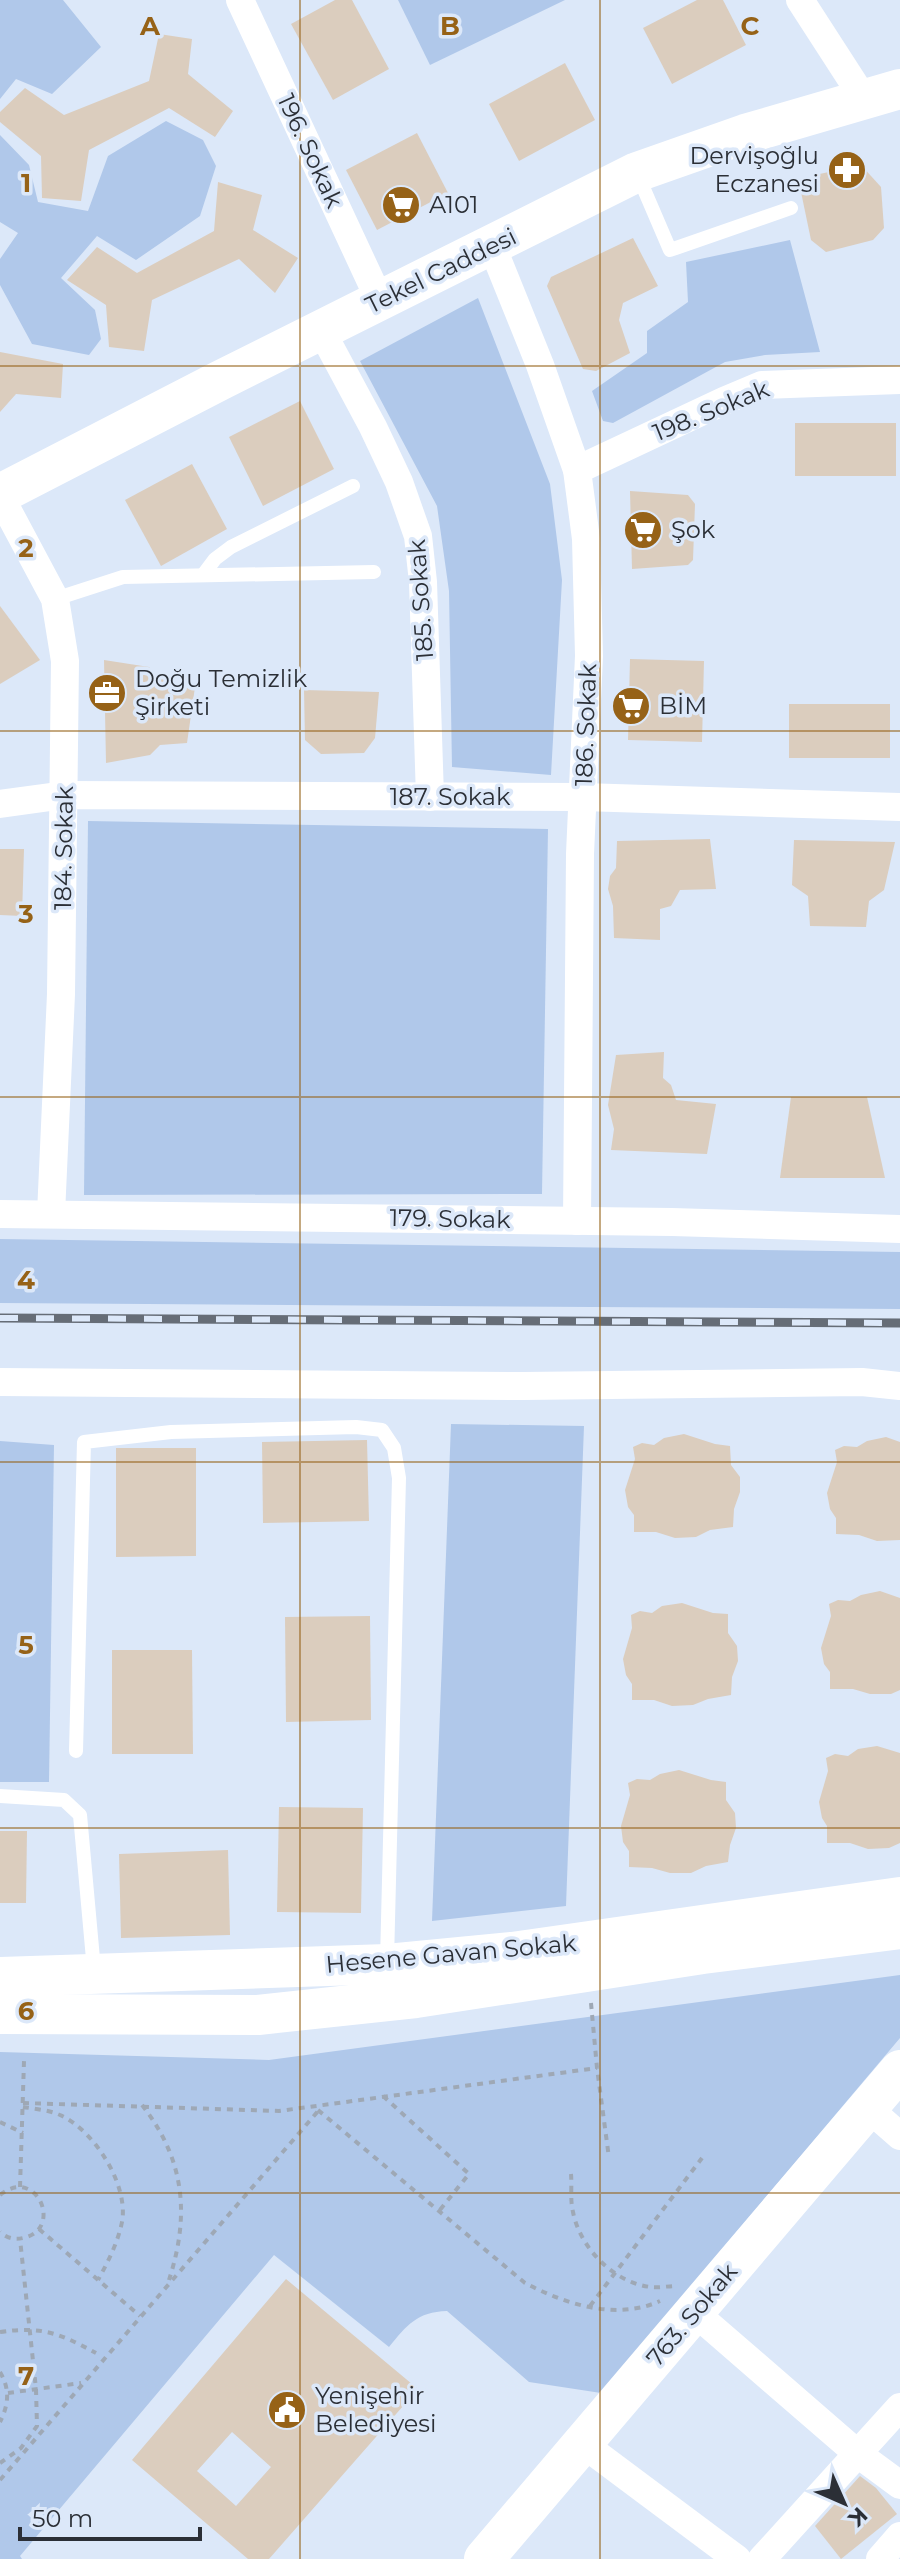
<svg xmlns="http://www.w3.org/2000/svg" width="900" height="2559" font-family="Montserrat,sans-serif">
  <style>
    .green { fill: #b0c8ea }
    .building { fill: #dbcdbe; fill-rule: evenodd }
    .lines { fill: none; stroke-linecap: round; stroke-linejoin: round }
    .path { stroke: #9ea8b5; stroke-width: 4; stroke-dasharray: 6 6; stroke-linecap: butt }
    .lane { stroke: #fff; stroke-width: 14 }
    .street { stroke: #fff; stroke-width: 28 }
    .secondary { stroke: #fff; stroke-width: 40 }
    .rail-casing { stroke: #666d77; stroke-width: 9 }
    .rail { stroke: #dce8f9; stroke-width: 6; stroke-dasharray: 18; stroke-linecap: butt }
    .grid { fill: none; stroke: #966217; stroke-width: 2; stroke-opacity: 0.55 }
    .labels { text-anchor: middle; stroke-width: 7; stroke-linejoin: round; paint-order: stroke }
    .street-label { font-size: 24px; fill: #2b2f36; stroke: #dce8f9 }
    .poi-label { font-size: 24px; fill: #2b2f36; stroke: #dce8f9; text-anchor: start }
    .grid-label { font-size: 26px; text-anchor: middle; font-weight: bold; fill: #966217; stroke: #dce8f9; stroke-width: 7; stroke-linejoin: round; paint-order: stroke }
  </style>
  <rect width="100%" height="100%" fill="#dce8f9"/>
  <!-- green -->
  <g class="green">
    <polygon points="0,0 63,0 101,47 52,94 16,79 0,99"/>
    <polygon points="398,0 565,0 430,65"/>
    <polygon points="166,121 203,140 216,166 200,216 136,260 97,236 61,278 95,310 101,339 89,355 32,344 0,285 0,259 18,233 0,222 0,135 29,165 38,202 88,211 108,156"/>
    <polygon points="790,240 820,352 765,355 725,362 613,423 603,421 592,391 647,353 647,331 688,302 686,262"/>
    <polygon points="478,298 550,484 562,580 551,775 452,767 449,591 437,506 360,361"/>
    <polygon points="88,821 548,829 542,1194 84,1195"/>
    <polygon points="0,1239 900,1252 900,1309 0,1303"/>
    <polygon points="451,1424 584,1426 566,1906 432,1921"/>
    <polygon points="0,1441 54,1445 49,1782 0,1782"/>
    <path d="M900,1975V2038L601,2393L529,2382L447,2311C417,2312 407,2325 389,2347L274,2255L20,2556L22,2559H0V2052L269,2060Z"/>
  </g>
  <!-- building -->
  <g class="building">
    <polygon points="335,0 352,0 389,69 333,100 291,24"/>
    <polygon points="697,0 723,0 746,45 672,84 643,28"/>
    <polygon points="159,34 192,39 188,74 233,111 215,137 169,108 89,150 81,201 42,198 41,156 0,122 0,112 25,88 64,115 149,81"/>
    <polygon points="565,63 595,120 519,161 489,104"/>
    <polygon points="417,133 448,193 377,230 346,170"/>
    <polygon points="861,165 881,187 884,228 873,240 826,252 811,240 801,192 815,175"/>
    <polygon points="218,182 262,195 253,230 298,258 275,293 239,259 152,300 144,351 109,347 106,305 67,280 97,247 137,273 214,231"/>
    <polygon points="633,238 658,286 623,303 619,320 630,353 596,371 583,369 547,286 551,277"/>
    <polygon points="0,352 63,364 61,398 16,394 0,412"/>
    <polygon points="300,401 334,469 263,506 229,437"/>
    <rect x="795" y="423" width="101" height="53"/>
    <polygon points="192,464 227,529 161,566 125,500"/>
    <polygon points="630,491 688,495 695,504 693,560 688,565 632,569"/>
    <polygon points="0,606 40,660 0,684"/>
    <polygon points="630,659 704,661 702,742 628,740"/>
    <polygon points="104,660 149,667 161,679 195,687 187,743 160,745 150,755 106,763"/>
    <polygon points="304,690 379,692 375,738 364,753 321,754 305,740"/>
    <rect x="789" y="704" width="101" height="54"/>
    <polygon points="710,839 716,889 680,890 671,906 660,909 660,940 614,938 613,906 608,889 610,876 616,868 617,841"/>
    <polygon points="794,840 895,842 884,890 869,901 866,927 810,926 808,896 792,885"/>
    <polygon points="0,849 24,849 22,916 0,915"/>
    <polygon points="664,1052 663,1078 671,1085 676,1100 716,1104 707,1154 611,1150 614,1129 608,1105 616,1055"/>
    <polygon points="791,1097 867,1097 885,1178 780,1178"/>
    <polygon points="684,1434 715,1444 730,1446 731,1465 740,1477 740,1492 734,1509 733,1527 710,1530 696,1537 675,1538 656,1532 634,1532 634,1515 628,1507 625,1490 635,1459 633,1447 642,1443 654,1445 664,1438"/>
    <polygon points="886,1437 900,1442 900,1540 877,1541 859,1535 836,1534 836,1518 830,1509 827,1493 837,1462 835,1450 844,1446 857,1447 867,1441"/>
    <polygon points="367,1440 369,1521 263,1523 262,1442"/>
    <polygon points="116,1448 196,1448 196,1556 116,1557"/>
    <polygon points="880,1591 900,1598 900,1690 891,1694 870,1694 853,1689 830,1689 830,1672 824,1664 821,1648 831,1616 829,1604 838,1600 850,1601 861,1595"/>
    <polygon points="682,1603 713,1613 728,1614 728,1633 737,1646 738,1661 732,1677 731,1695 708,1699 693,1705 672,1706 654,1700 632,1700 632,1684 626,1675 623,1659 632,1628 631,1615 640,1611 652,1613 662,1606"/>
    <polygon points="370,1616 371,1720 286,1722 285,1617"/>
    <polygon points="112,1650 192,1650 193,1754 112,1754"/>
    <polygon points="877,1746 900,1753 900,1843 889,1848 868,1849 850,1843 827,1843 827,1826 822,1818 819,1802 828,1771 826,1758 835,1754 848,1756 858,1749"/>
    <polygon points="679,1770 711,1780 726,1782 726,1800 735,1813 736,1828 730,1845 728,1862 706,1866 691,1873 670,1873 652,1868 629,1867 629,1851 623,1842 621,1826 630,1795 628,1783 637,1779 650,1780 660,1774"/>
    <polygon points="279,1807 363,1808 361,1913 277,1912"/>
    <polygon points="0,1831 27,1831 26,1903 0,1903"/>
    <polygon points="228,1850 230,1935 121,1938 119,1854"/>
    <path d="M286,2279L418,2389L269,2559H248L132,2460ZM232,2432L271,2467L236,2506L197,2471Z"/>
    <polygon points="860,2476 876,2488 897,2514 841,2559 815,2526"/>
  </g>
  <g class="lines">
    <!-- path -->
    <g class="path">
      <polyline points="591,2003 597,2068 609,2158"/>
      <polyline points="383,2096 469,2174 439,2211"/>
      <polyline points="23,2103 279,2111 597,2068"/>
      <path d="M142,2105C185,2160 190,2215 169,2280"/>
      <path d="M23,2107C35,2109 49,2110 60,2115C94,2130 129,2185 122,2222C118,2242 108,2262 98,2280"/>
      <path d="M318,2110L525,2283C565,2304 616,2321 660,2301"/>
      <polyline points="0,2122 23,2133"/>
      <path d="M571,2174C572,2186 570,2200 573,2212C580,2248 614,2283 651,2287C659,2288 668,2286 676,2286"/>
      <polyline points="20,2187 24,2061"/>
      <path d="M0,2195C37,2165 64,2230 23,2238C14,2240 7,2238 0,2232"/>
      <polyline points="39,2229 140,2316"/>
      <polyline points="590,2306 702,2158"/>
      <path d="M0,2332C42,2326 59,2333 96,2353"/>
      <path d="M0,2372C10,2389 9,2404 0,2422"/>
      <polyline points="8,2393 81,2383"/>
      <polyline points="0,2463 21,2448 37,2426 36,2389 20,2239"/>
      <polyline points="0,2480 319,2110"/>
    </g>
    <!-- lane -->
    <g class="lane">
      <polyline points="637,173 670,250 791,208"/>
      <polyline points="203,575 215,559 231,547 353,486"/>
      <polyline points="55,599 123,577 374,572"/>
      <polyline points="76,1751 84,1442 171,1432 356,1427 382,1430 394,1448 399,1478 387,1961"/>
      <polyline points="0,1796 64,1800 80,1815 94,1970"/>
    </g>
    <!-- street -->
    <g class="street">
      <polyline points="240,0 380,301"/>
      <polyline points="800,0 864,99"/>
      <polyline points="492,246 540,365 577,470 586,539 589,656 580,854 577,1221"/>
      <polyline points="321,330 373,427 399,482 418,536 423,582 430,797"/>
      <polyline points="577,470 724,401 762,385 900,380"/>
      <polyline points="0,496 55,599 65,661 61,994 51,1214"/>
      <polyline points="0,804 65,795 583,797 900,807"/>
      <polyline points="0,1214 672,1222 900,1229"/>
      <polyline points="0,1382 523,1386 862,1382 900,1386"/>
      <polyline points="868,2108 900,2136"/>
      <polyline points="694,2312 858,2454 900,2485"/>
      <polyline points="583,2444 737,2559"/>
      <polyline points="762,2559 900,2407"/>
      <polyline points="880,2559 900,2536"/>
    </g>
    <!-- secondary -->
    <g class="secondary">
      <polyline points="0,494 221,380 637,172 745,134 900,89"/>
      <polyline points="0,1977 387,1964 512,1952 900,1897"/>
      <polyline points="0,2014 258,2015 416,1998 703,1954 900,1929"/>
      <polyline points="484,2559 900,2070"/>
    </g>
    <defs>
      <polyline id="rail" points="0,1318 900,1323"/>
    </defs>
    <!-- rail casing -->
    <use href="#rail" class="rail-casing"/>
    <!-- rail -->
    <use href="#rail" class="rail"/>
  </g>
  <!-- grid -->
  <path class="grid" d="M300,0V2559M600,0V2559M0,366H900M0,731H900M0,1097H900M0,1462H900M0,1828H900M0,2193H900"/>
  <!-- icons -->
  <defs>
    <symbol id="pharmacy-disc" viewBox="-11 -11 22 22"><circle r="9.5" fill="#966217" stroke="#dce8f9"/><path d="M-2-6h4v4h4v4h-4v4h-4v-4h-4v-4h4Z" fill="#fff"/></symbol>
    <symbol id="supermarket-disc" viewBox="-11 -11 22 22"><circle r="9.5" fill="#966217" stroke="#dce8f9"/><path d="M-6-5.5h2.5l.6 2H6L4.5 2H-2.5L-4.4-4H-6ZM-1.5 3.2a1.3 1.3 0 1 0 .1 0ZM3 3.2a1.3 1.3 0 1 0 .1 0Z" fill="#fff"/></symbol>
    <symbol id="office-disc" viewBox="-11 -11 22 22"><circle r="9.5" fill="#966217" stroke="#dce8f9"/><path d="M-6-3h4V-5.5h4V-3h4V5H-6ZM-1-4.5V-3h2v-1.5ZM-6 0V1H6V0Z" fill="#fff"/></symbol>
    <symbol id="civic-disc" viewBox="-11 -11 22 22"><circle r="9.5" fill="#966217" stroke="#dce8f9"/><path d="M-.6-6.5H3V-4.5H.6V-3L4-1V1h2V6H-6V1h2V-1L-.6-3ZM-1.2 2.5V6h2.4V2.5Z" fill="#fff"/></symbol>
  </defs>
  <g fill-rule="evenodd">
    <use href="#pharmacy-disc" x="825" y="148" width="44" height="44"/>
    <use href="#supermarket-disc" x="379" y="183" width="44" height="44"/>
    <use href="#supermarket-disc" x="621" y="508" width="44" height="44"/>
    <use href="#office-disc" x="85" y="671" width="44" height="44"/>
    <use href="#supermarket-disc" x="609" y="684" width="44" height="44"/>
    <use href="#civic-disc" x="265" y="2388" width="44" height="44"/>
  </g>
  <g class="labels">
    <!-- street labels -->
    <g class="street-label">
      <text transform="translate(310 151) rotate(65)" y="8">196. Sokak</text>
      <text transform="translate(441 271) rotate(-26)" y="8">Tekel Caddesi</text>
      <text transform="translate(711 411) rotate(-22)" y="8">198. Sokak</text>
      <text transform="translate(421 600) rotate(-94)" y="8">185. Sokak</text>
      <text transform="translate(586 725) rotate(-88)" y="8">186. Sokak</text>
      <text x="450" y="805">187. Sokak</text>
      <text transform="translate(64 848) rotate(-89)" y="8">184. Sokak</text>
      <text transform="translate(450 1219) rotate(1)" y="8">179. Sokak</text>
      <text transform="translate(451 1954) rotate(-5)" y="8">Hesene Gavan Sokak</text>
      <text transform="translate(692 2315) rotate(-50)" y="8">763. Sokak</text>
    </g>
    <!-- poi labels -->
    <g class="poi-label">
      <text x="819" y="164" text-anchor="end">Dervişoğlu<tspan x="819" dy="28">Eczanesi</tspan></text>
      <text x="429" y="213">A101</text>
      <text x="671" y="538">Şok</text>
      <text x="135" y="687">Doğu Temizlik<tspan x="135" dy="28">Şirketi</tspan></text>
      <text x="659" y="714">BİM</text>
      <text x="315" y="2404">Yenişehir<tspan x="315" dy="28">Belediyesi</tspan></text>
    </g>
  </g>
  <g class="grid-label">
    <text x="150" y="35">A</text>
    <text x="450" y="35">B</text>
    <text x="750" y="35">C</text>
    <text x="26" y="192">1</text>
    <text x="26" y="557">2</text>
    <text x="26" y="923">3</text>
    <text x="26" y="1289">4</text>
    <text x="26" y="1654">5</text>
    <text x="26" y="2020">6</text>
    <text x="26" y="2385">7</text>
  </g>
  <!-- north arrow -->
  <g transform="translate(844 2503) rotate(135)" stroke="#dce8f9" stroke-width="6" paint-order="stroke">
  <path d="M0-6L14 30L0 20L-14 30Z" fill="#2b2f36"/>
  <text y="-12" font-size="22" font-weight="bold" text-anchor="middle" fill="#2b2f36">K</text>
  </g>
  <!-- scale -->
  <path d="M20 2527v12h180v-12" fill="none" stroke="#2b2f36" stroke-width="4"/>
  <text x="32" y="2527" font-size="24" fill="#2b2f36" stroke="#dce8f9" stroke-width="6" paint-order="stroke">50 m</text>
</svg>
